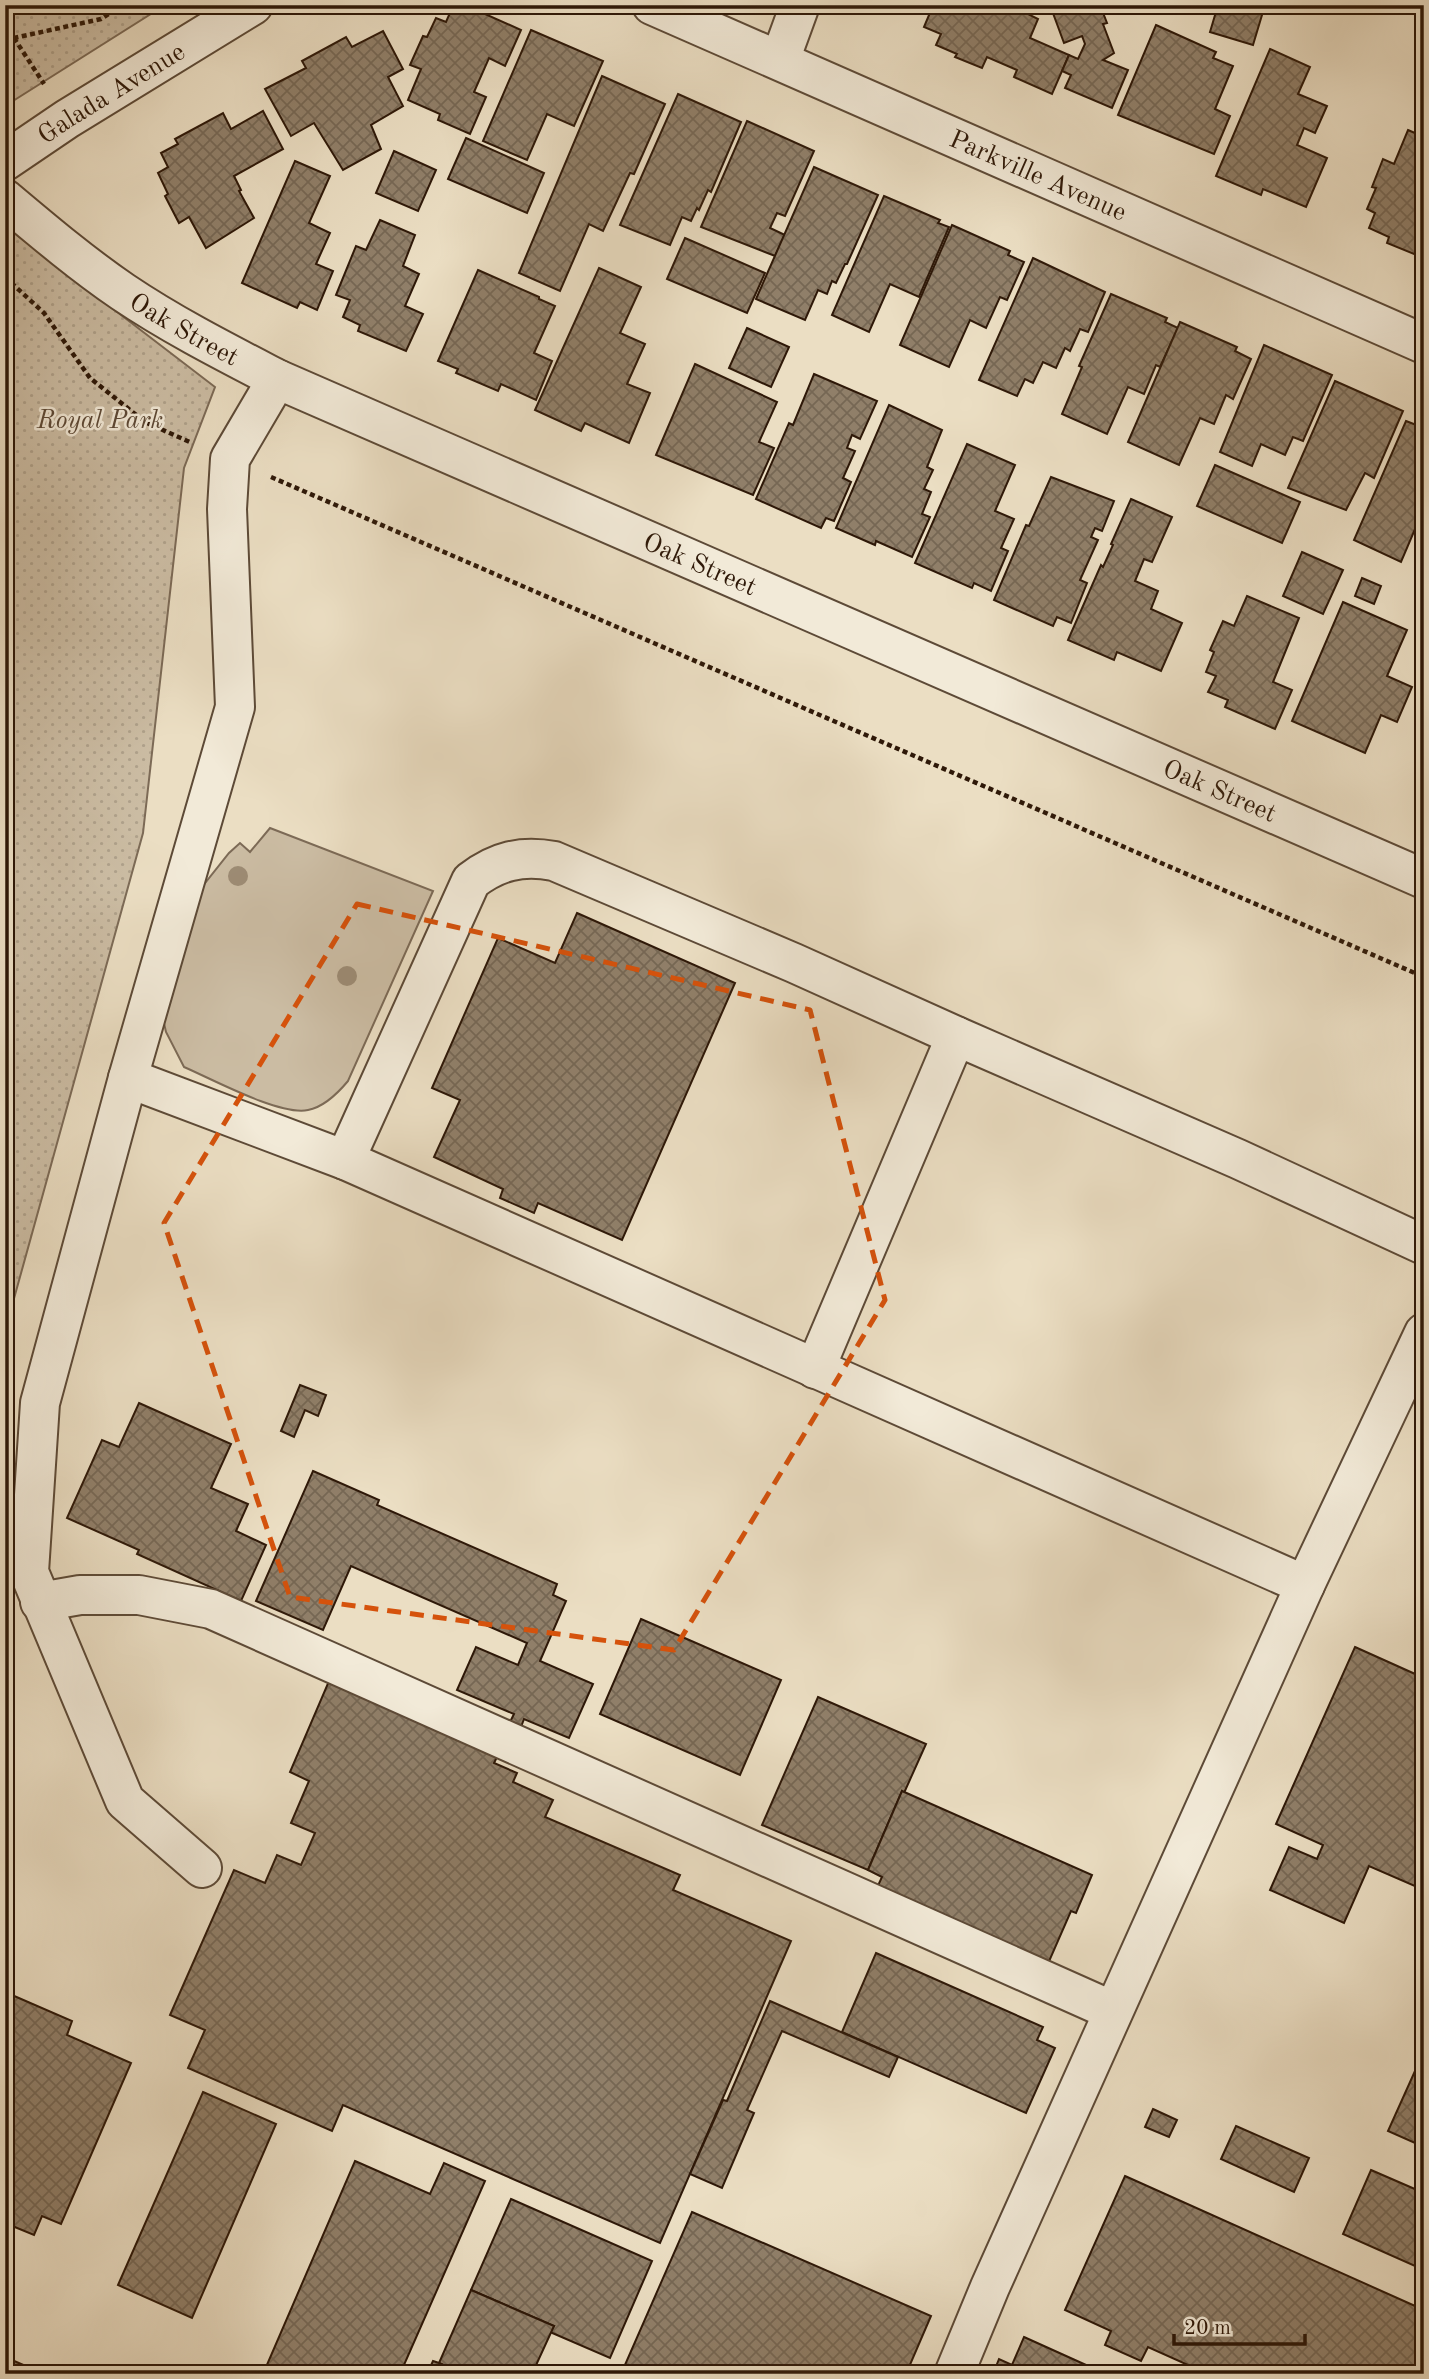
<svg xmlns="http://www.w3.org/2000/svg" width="1429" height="2379" font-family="'Old Standard TT',serif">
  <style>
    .grass { fill: #cbbca3; stroke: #7c6a56; stroke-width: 2 }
    .park { fill: url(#park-dots); stroke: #7c6a56; stroke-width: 2 }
    .building { fill: url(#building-cross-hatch); stroke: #2e1808; stroke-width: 2 }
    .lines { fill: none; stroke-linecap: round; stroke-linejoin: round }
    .minor-casing { stroke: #5d4a37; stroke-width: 42 }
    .path { stroke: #2e1808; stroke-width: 4.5; stroke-dasharray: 5 3.5; stroke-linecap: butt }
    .minor { stroke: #f2ead8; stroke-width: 38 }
    .tree { fill: #9d8c75 }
    .marked { fill: none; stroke: #d5520c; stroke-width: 5; stroke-dasharray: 14 9; stroke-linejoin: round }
    .labels { text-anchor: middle; stroke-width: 5; stroke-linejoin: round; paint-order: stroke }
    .street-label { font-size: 26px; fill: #2e1808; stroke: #f2ead8 }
    .park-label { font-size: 26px; font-style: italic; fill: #5d4936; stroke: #f2ead8 }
  </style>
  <defs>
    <pattern id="park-dots" width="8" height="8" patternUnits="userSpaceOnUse" patternTransform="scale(1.75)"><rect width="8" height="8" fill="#cbbca3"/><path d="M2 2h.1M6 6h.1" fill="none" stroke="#afa18b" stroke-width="1.8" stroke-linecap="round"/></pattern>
    <pattern id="building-cross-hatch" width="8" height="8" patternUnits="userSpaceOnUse" patternTransform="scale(1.75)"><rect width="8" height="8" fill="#907f69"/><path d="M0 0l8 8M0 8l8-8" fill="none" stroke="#766754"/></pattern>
  </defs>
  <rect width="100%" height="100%" fill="#ebdec3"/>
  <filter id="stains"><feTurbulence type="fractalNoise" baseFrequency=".00286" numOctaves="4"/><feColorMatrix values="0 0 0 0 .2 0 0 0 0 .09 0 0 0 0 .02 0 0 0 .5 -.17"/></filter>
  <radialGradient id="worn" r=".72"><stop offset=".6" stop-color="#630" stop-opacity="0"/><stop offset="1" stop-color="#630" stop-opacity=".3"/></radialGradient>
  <!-- grass -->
  <path class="grass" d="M270,828L433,891L348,1081C338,1093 324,1107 308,1110C280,1116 212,1079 184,1067L166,1032L163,1019L202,887L229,853L240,843L250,852Z"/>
  <!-- park -->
  <g class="park">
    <polygon points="5,5 165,5 5,106"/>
    <polygon points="5,226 215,387 184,468 143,833 5,1331"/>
  </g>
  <!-- building -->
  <g class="building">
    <polygon points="928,5 1010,5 1038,19 1030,38 1069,55 1052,94 1014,77 1017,70 987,57 982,68 955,57 957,54 936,45 941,34 924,27 932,8"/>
    <polygon points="1050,5 1100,5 1107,23 1103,24 1114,53 1103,60 1128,70 1112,108 1065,88 1071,75 1062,71 1069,55 1078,59 1085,44 1082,36 1064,43"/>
    <polygon points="1218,5 1265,5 1253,45 1210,32"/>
    <polygon points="1414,5 1424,5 1424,40 1418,40"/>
    <polygon points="453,6 472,14 474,9 521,30 505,66 489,58 474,92 486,97 470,134 438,120 440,114 408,100 421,69 410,65 423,36 427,37 436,18 446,22"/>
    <polygon points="1156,25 1216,52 1213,58 1233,66 1215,109 1230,116 1214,154 1118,115"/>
    <polygon points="531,30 603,61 574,126 547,114 527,160 483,141"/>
    <polygon points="383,31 403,69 388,77 403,106 371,125 381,149 343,170 314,123 291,136 265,89 306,68 302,61 346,37 352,47"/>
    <polygon points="1418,40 1424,40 1424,90 1422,90"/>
    <polygon points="1270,49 1310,67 1298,94 1327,106 1315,133 1304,128 1297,145 1327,158 1306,207 1263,189 1261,195 1216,176"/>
    <polygon points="602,76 665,104 634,174 630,173 603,231 589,224 560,291 519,273"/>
    <polygon points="678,94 741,122 711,192 708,190 699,210 697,208 691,221 682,217 670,245 620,225"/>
    <polygon points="263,111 283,149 234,176 241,190 239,191 254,218 206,248 189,217 179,223 165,196 168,194 158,173 168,167 161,153 178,144 175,139 223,113 231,129"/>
    <polygon points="747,121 814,151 785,216 777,213 770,228 785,235 775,256 701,227"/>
    <polygon points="1408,130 1424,137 1424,258 1387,243 1389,237 1369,228 1375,213 1367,209 1376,188 1372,187 1383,159 1394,164"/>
    <polygon points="466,138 544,173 527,213 448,179"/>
    <polygon points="394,151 436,170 418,211 376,193"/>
    <polygon points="295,161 330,176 309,223 330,233 316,264 333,271 317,310 300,302 297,308 242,283"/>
    <polygon points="814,167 878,195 847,264 845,264 836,283 832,281 827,294 818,290 805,320 756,299"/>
    <polygon points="884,196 940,220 938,223 949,227 919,297 890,284 869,332 832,315"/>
    <polygon points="380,220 415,235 403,266 419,274 405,306 423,314 406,351 358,331 360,325 343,317 350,300 336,295 356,246 366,250"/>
    <polygon points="952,225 1010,251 1008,255 1024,262 1007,300 1000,297 986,328 970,320 949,367 900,345"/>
    <polygon points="685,238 765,273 747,313 667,279"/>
    <polygon points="1033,258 1105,292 1088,332 1080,329 1070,351 1065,348 1056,368 1043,362 1033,383 1025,379 1017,396 979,380"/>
    <polygon points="599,268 641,287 620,333 645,344 627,384 650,393 629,443 585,423 581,431 535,410"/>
    <polygon points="478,270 539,297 539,299 555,306 534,353 552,361 536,400 501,384 498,391 456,373 458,369 438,361"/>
    <polygon points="1111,294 1167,318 1165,322 1178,328 1160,367 1156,365 1144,394 1128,387 1107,434 1062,414 1082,367 1079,366"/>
    <polygon points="1180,322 1237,347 1235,351 1251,359 1233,399 1226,395 1214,424 1200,418 1179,465 1128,442"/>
    <polygon points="747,328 789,347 771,387 729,368"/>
    <polygon points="1264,345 1332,375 1303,441 1293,437 1285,455 1261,444 1252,466 1220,452"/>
    <polygon points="695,364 777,402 759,442 774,448 753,495 656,455"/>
    <polygon points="814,374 877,401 860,439 852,435 847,448 855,451 843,478 851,482 834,521 826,518 821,528 756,499 789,423 793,425"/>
    <polygon points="1335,381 1403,411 1374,478 1365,473 1346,510 1288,488"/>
    <polygon points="889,405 942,430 927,467 933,470 924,489 931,492 922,514 930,517 912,557 876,541 875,545 836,528"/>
    <polygon points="1406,421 1424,428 1424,516 1421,515 1401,562 1354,540"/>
    <polygon points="967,444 1015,465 995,511 1014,519 1001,548 1008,551 991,591 974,583 972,588 915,563"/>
    <polygon points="1215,465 1300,502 1282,543 1197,506"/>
    <polygon points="1051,477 1114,501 1102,531 1095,528 1091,537 1098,540 1080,580 1087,583 1071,623 1057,617 1053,626 994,600 1026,525 1029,526"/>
    <polygon points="1131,499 1172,517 1152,562 1144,559 1135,581 1158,591 1151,609 1182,623 1161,671 1117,652 1114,660 1068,640 1101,565 1103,567 1113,545 1111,544"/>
    <polygon points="1302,552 1343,570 1323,614 1283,596"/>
    <polygon points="1362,578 1381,586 1374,604 1355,596"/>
    <polygon points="1247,596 1299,618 1273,682 1292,690 1275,729 1225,707 1228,700 1208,692 1216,676 1206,672 1214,652 1210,650 1223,621 1234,626"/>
    <polygon points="1343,602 1407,630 1387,676 1412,687 1397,722 1381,715 1365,753 1292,721"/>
    <polygon points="577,913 735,983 622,1240 538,1203 534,1213 500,1198 503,1189 434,1157 460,1100 432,1088 498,938 555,963"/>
    <polygon points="300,1385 326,1395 318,1416 305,1410 294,1437 281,1431"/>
    <polygon points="139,1403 231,1444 211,1488 248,1504 236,1531 266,1545 241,1601 137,1554 139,1550 67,1518 102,1440 119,1447"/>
    <polygon points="313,1471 379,1500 377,1505 557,1584 553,1595 566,1601 540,1661 593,1684 569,1738 524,1719 521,1727 510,1722 514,1714 457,1690 476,1647 518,1665 527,1643 351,1566 323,1630 256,1601"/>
    <polygon points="641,1619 781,1680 740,1775 600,1714"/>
    <polygon points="1355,1647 1424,1678 1424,1890 1369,1866 1344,1923 1270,1890 1289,1847 1317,1859 1323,1845 1276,1824"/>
    <polygon points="329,1681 498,1755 494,1763 517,1773 513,1782 553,1800 545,1817 680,1875 673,1890 791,1941 660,2243 343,2105 332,2131 188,2068 205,2030 170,2015 234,1870 265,1883 277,1855 301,1865 315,1833 291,1823 309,1781 290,1772"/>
    <polygon points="818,1697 926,1744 904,1793 902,1791 868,1870 762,1825"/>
    <polygon points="902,1791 1092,1875 1076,1913 1071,1911 1047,1966 876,1890 882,1877 868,1870"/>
    <polygon points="876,1953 1043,2027 1037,2040 1055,2048 1026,2113 842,2032"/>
    <polygon points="5,1992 72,2021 67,2035 131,2063 61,2224 42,2216 34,2235 5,2223 5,2053 9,2045 5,2043"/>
    <polygon points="770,2001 898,2057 889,2077 782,2031 747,2110 754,2113 722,2188 690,2174 723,2100 727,2101"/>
    <polygon points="1424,2051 1424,2147 1388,2131"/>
    <polygon points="203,2092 276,2124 192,2318 118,2285"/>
    <polygon points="1153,2109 1177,2120 1169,2137 1145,2127"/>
    <polygon points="1236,2126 1309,2158 1294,2192 1221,2159"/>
    <polygon points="355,2161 430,2194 444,2163 485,2181 400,2374 263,2374"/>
    <polygon points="1371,2170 1424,2193 1424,2270 1343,2234"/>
    <polygon points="1125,2176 1424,2310 1424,2374 1208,2374 1148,2347 1141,2361 1105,2345 1111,2331 1065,2310"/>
    <polygon points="511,2199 652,2261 610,2358 550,2332 554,2326 471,2290"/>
    <polygon points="692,2212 931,2316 906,2374 621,2374"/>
    <polygon points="471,2290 554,2326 532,2374 463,2374 439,2363"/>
    <polygon points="1024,2337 1106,2374 993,2374 999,2359 1012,2365"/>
    <polygon points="5,2357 44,2374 5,2374"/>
    <polygon points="433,2361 439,2363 463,2374 427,2374"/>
  </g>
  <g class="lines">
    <defs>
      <g id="minor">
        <path id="s1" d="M652,5L1424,344"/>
        <polyline points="780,60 800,5"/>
        <path id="s2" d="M5,161L67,119L253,5"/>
        <path id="s3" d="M5,199C43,231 82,264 123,292C172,325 225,352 277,379L1424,879"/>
        <polyline points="128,1078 345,1160 1305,1585"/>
        <path d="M345,1160L471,881C497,861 521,855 554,861L794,963L956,1036L1238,1159L1424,1245"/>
        <polyline points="815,1369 956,1036"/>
        <polyline points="40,1602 80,1595 139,1595 211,1609 1113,2011"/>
        <polyline points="202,1868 125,1801 29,1572 40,1403 128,1078 235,707 227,509 230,459 277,379"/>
        <polyline points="954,2374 990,2287 1305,1585 1424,1333"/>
      </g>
    </defs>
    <!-- minor casing -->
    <use href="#minor" class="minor-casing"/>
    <!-- path -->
    <g class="path">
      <polyline points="5,37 14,38 101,19 122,5"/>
      <polyline points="14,38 44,84"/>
      <polyline points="5,277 44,313 90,378 145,422 192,443"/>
      <polyline points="271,477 1424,977"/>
    </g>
    <!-- minor -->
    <use href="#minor" class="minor"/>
  </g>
  <!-- trees -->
  <g class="tree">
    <circle cx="238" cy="876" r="10"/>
    <circle cx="347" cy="976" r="10"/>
  </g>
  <!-- marked area -->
  <path class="marked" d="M357,904L810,1010L885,1300L674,1650L290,1597L164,1223Z"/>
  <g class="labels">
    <!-- street labels -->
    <g class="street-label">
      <text dy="9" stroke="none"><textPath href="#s2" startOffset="126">Galada Avenue</textPath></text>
      <text dy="9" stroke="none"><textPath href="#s1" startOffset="422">Parkville Avenue</textPath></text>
      <text dy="9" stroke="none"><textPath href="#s3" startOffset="222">Oak Street</textPath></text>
      <text dy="9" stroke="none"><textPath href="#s3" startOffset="789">Oak Street</textPath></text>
      <text dy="9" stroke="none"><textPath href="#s3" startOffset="1356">Oak Street</textPath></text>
    </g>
    <!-- park labels -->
    <g class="park-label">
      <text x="100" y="428">Royal Park</text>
    </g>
  </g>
  <!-- margin -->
  <rect width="1429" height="2379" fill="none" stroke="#ebdec3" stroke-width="28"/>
  <rect x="7" y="7" width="1415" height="2365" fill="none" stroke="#2e1808" stroke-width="3.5"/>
  <rect x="14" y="14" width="1401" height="2351" fill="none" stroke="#2e1808" stroke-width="2"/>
  <!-- scale -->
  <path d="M1174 2334v10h131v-10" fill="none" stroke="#2e1808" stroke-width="3.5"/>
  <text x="1184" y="2334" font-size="21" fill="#2e1808" stroke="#f2ead8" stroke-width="5" paint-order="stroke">20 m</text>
  <rect width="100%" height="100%" filter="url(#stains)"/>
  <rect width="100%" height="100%" fill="url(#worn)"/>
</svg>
